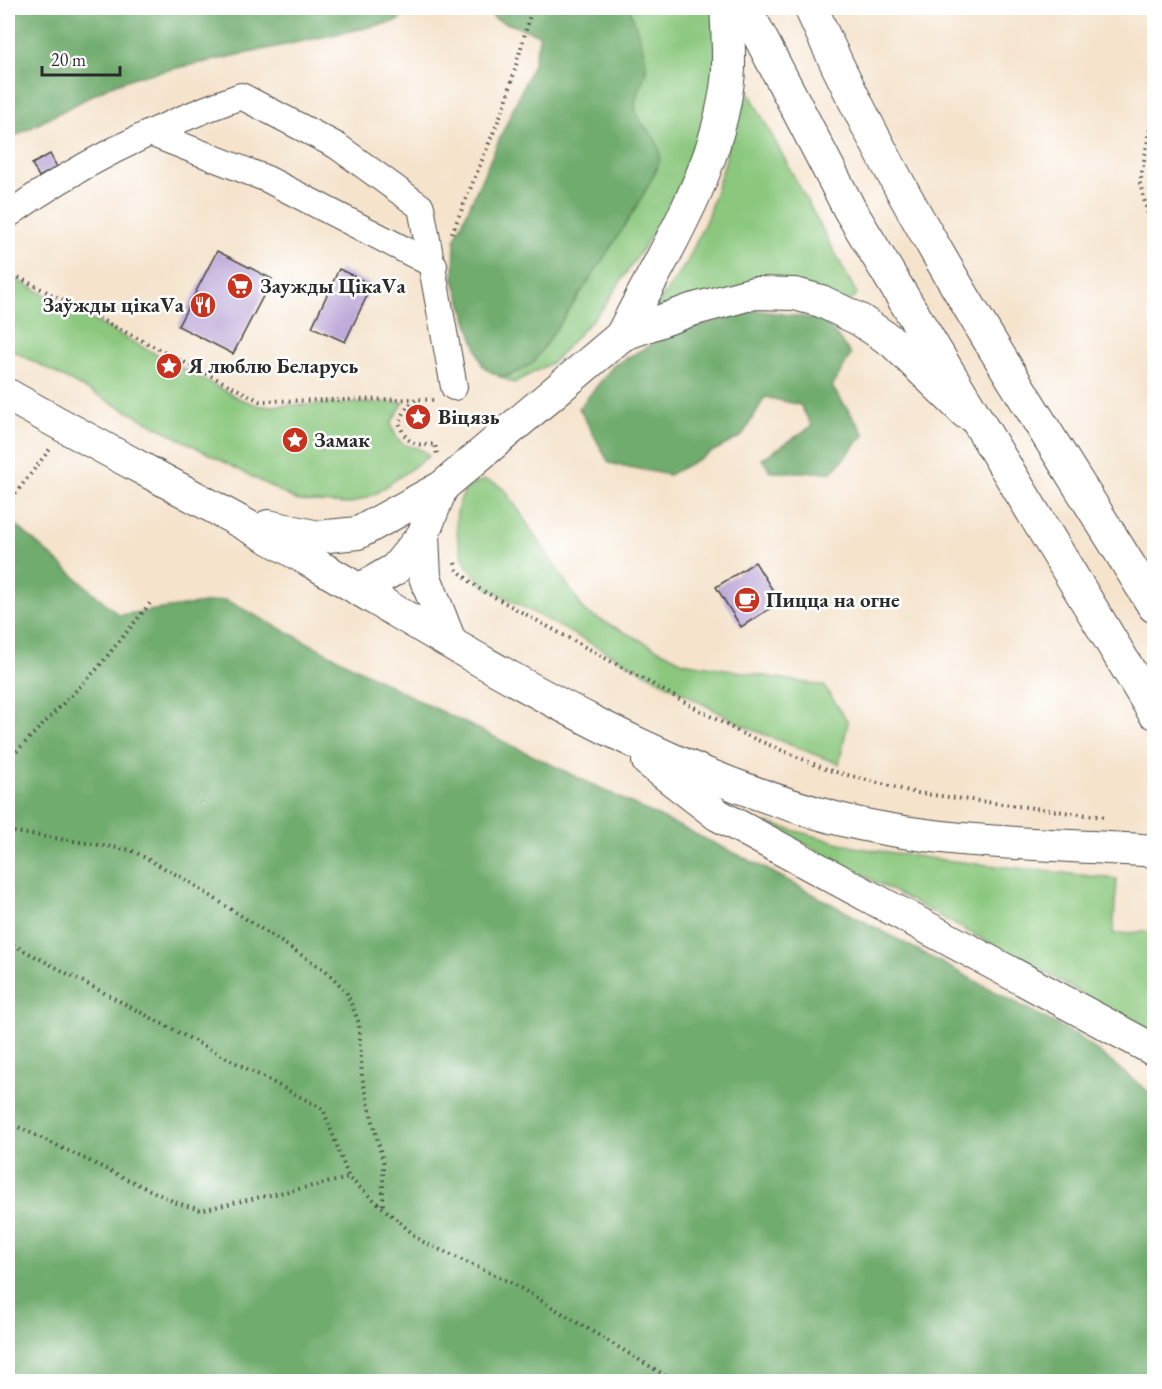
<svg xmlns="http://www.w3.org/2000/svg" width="1162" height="1389" font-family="'EB Garamond',serif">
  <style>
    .green { fill: #8bc87e; stroke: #5b7a54; stroke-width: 1.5 }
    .forest { fill: #70ac6d; stroke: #4e6c4c; stroke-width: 1.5 }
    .building { fill: #b8a3d5 }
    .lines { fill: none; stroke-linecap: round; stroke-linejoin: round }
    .minor-casing { stroke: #494743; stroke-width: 28 }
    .major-casing { stroke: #494743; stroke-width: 34 }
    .highway-casing { stroke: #494743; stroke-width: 35 }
    .path { stroke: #494743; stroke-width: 4; stroke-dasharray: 1.5 4.5; stroke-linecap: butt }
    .minor { stroke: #fff; stroke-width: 26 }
    .major { stroke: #fff; stroke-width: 32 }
    .highway { stroke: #fff; stroke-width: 33 }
    .labels { text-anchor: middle; stroke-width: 5; stroke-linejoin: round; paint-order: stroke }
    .poi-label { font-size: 21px; font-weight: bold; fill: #2b2b2b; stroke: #fff; text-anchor: start }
  </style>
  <rect width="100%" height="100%" fill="#fff"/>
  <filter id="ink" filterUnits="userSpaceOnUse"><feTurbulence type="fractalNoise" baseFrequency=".0167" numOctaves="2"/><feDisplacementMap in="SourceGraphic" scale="12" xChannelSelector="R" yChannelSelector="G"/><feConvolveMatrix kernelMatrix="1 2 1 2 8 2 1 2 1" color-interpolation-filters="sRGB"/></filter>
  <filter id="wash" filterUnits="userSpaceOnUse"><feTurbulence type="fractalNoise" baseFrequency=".008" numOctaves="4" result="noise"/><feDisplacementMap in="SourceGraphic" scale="24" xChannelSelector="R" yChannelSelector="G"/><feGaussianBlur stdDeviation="1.35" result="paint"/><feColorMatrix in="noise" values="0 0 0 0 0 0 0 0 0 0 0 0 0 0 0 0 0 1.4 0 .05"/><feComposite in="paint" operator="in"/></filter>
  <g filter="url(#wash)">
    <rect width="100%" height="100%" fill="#f5e3cc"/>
    <!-- green -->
    <g class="green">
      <polygon points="629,8 717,8 716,90 675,200 603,308 553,362 514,383 498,376 507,377 533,363 657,170 655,139 636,117 635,101 646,68"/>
      <polygon points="738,72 857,294 852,300 652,312 687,262 707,218 726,159 734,85"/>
      <path d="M8,275L240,399L260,406L404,402L391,423C400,457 415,439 429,456L375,494L349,504L298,501L8,348Z"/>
      <path d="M484,480L495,483L506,491L585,612L683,662L824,686L848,722L839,764L748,728L484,586C478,579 470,572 466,564C453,537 448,489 484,480Z"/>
      <polygon points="766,823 859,848 943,860 1117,879 1113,934 1154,931 1154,1036 1053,977"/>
    </g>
    <!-- forest -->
    <g class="forest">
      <polygon points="8,8 409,8 398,21 135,77 108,87 8,140"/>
      <path d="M486,8H629C634,20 647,56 646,69C645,81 635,92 635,104C635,126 660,134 660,156C660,182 554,331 533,363C512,374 502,385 482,365L454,280L455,239L533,64L540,35L495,19Z"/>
      <polygon points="755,310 824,320 851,354 832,387 865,434 832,472 771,472 762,459 812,426 800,405 765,397 742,436 669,475 609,463 579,408 614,365 670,334"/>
      <polygon points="8,518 119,615 226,600 418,700 757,864 1078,1036 1154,1096 1154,1381 8,1381"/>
    </g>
    <g id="blocks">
      <!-- building -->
      <g class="building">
        <polygon points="50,154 57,167 39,177 32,164"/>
        <polygon points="217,251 272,279 233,354 178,326"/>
        <polygon points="339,269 372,285 345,342 312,327"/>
        <polygon points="755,562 780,602 741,627 716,587"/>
      </g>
    </g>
  </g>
  <g filter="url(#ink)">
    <use href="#blocks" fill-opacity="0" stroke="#494743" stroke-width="1.5"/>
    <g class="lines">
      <defs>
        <g id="minor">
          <polyline points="150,133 267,179 434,265"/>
          <path d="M8,215C78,164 160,125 241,96L337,146L421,207L454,387"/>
        </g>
        <g id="major">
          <path d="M8,395C110,453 215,506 317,565C482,661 649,768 835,818C937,845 1050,843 1154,851"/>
          <polyline points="268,526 318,537 358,533 442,487 622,335 691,310 754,293 795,294 821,301 860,320 894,343 966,413"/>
          <polyline points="423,535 425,577 450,641"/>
          <polyline points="359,590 395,569 423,535 442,487"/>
          <polyline points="648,761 718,815 1154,1050"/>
        </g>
        <g id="highway">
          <polyline points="745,8 850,210 1154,712"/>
          <path d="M811,8C904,218 1034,410 1154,606"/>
          <path d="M622,335C664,252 718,171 728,77C730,54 727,30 727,8"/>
        </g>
      </defs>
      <!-- minor casing -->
      <use href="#minor" class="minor-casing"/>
      <!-- major casing -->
      <use href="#major" class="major-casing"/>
      <!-- highway casing -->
      <use href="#highway" class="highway-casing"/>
      <!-- path -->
      <g class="path">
        <polyline points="1154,106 1140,183 1154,238"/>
        <polyline points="452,233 506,102 532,8"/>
        <polyline points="8,272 260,401 415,399"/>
        <path d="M433,400L416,399L408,406L399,422C405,442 414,447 435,444L437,455"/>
        <polyline points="8,503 50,449"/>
        <polyline points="455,563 457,570 478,588 741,733 828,770 917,793 1103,817"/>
        <polyline points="8,760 96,670 151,602"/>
        <polyline points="8,831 131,850 186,880 326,971 346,991 359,1023 362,1077 383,1162 383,1207"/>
        <polyline points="8,942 323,1109 349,1178 421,1241 512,1283 676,1382"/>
        <polyline points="8,1122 177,1203 201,1210 349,1178"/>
      </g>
      <!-- minor -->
      <use href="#minor" class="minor"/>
      <!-- major -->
      <use href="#major" class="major"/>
      <!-- highway -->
      <use href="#highway" class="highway"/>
    </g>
  </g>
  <!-- icons -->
  <defs>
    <symbol id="supermarket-disc" viewBox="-11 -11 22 22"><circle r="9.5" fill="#c8321e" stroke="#fff"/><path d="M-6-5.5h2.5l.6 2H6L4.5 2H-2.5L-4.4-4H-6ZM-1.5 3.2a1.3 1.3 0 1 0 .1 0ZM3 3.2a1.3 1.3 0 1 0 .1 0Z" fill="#fff"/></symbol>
    <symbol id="restaurant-disc" viewBox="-11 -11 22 22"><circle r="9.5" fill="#c8321e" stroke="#fff"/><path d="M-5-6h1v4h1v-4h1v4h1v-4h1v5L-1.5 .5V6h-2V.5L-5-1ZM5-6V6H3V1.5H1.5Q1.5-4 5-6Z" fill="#fff"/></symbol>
    <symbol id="sight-disc" viewBox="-11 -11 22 22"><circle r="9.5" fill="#c8321e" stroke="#fff"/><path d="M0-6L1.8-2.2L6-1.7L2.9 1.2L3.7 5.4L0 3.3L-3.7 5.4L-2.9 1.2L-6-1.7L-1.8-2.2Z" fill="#fff"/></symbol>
    <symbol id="cafe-disc" viewBox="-11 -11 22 22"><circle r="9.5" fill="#c8321e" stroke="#fff"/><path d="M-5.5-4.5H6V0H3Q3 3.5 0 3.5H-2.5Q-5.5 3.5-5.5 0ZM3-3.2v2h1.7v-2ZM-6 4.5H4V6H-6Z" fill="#fff"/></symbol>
  </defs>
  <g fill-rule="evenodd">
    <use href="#supermarket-disc" x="225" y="271" width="30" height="30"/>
    <use href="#restaurant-disc" x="188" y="290" width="30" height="30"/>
    <use href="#sight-disc" x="154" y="351" width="30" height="30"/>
    <use href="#sight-disc" x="403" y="402" width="30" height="30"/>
    <use href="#sight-disc" x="280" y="425" width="30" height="30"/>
    <use href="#cafe-disc" x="732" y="585" width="30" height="30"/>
  </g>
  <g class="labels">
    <!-- poi labels -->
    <g class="poi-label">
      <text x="260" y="293">Заужды ЦікаVа</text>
      <text x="184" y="312" text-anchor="end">Заўжды цікаVа</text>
      <text x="188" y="373">Я люблю Беларусь</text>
      <text x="438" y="424">Віцязь</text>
      <text x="314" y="447">Замак</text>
      <text x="766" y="607">Пицца на огне</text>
    </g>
  </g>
  <!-- margin -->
  <rect width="1162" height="1389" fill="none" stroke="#fff" stroke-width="30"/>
  <!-- scale -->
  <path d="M42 66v9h78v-9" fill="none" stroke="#2b2b2b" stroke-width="3"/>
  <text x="51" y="66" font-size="18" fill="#2b2b2b" stroke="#ffffff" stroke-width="4.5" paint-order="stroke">20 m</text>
</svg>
